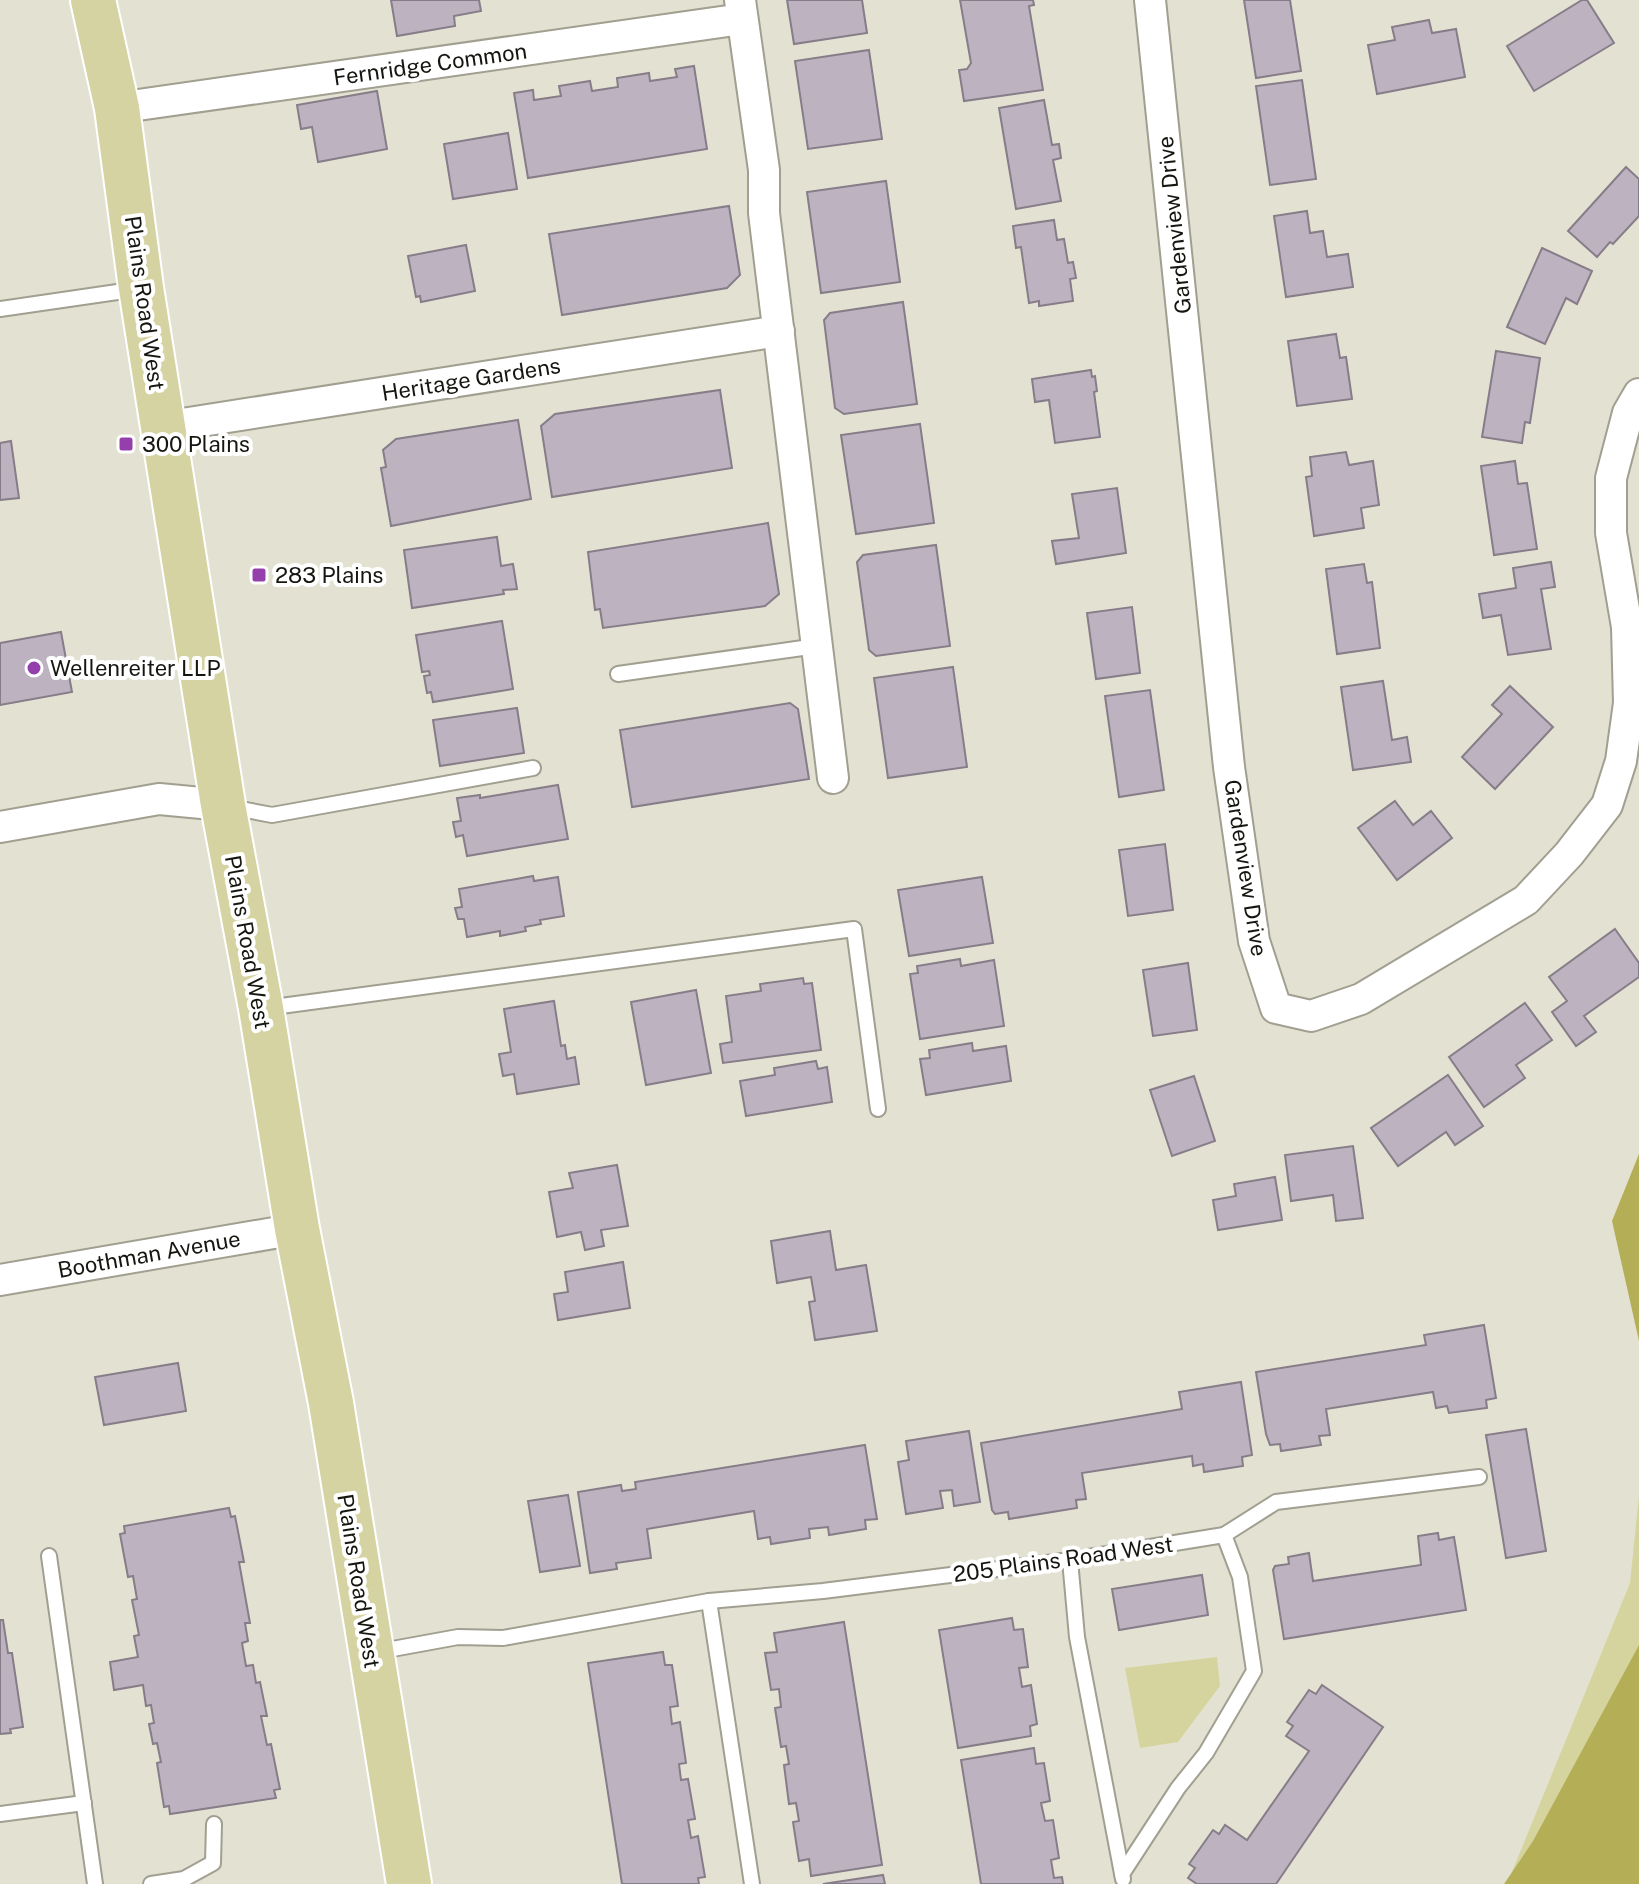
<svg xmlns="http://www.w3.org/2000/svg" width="1639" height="1884" font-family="'Public Sans',sans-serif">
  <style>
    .green { fill: #d6d49e }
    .forest { fill: #b4af57 }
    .building { fill: #bdb3c0; stroke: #867d89; stroke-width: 2 }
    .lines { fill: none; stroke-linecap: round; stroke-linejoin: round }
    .lane-casing { stroke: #a09f90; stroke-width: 18 }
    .street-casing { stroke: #a09f90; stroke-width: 34 }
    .primary-casing { stroke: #fff; stroke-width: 48 }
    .lane { stroke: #fff; stroke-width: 14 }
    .street { stroke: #fff; stroke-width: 30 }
    .primary { stroke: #d6d3a3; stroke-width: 44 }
    .poi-dot { fill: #953fac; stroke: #fff; stroke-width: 3 }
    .labels { text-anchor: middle; stroke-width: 8; stroke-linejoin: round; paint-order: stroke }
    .street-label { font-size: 22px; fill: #161611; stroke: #fff }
    .poi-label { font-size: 22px; fill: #161611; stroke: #fff; text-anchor: start }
  </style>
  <rect width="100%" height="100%" fill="#e3e2d2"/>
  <!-- green -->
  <g class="green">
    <polygon points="1639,1495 1639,1884 1507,1884 1630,1583"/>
    <polygon points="1217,1657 1220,1686 1178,1742 1140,1748 1125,1668"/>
  </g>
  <!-- forest -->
  <g class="forest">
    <polygon points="1639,1154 1639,1341 1612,1221"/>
    <polygon points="1639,1645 1639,1884 1504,1884 1533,1841"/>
  </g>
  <!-- building -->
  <g class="building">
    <polygon points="391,0 479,0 481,11 454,16 455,26 397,36"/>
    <polygon points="787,0 862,0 867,33 794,44"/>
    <polygon points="960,0 1033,0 1034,5 1029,6 1043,90 964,101 959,70 967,69 971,63"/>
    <polygon points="1244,0 1290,0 1301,71 1256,78"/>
    <polygon points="1582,0 1587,0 1614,43 1534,91 1507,46"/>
    <polygon points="1429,20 1432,33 1456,29 1465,77 1377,94 1368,45 1395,40 1392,27"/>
    <polygon points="869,50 882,139 808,149 795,61"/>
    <polygon points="694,66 707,149 528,178 514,93 533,90 534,100 561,96 559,86 590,81 592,91 618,87 617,78 649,73 650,81 677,77 675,69"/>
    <polygon points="1302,80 1316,179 1270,185 1256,86"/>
    <polygon points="377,91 387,149 318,162 312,127 301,129 297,105"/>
    <polygon points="1044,100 1052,145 1059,144 1061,158 1053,160 1061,201 1016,209 999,108"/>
    <polygon points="508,133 517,189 453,199 444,144"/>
    <polygon points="1626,167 1639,179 1639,216 1613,244 1610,242 1597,257 1568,231"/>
    <polygon points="886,181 900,282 821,293 807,192"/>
    <polygon points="729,206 740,275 727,288 562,315 549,234"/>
    <polygon points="1307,211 1310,233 1323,231 1327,257 1348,254 1353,287 1286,297 1274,216"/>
    <polygon points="1054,220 1057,240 1064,239 1068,263 1073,262 1076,278 1070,279 1073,301 1039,306 1039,301 1029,303 1021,247 1016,248 1013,226"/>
    <polygon points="466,245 475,291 421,302 420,296 416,297 408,256"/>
    <polygon points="1542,248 1592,271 1577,304 1566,298 1545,344 1507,327"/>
    <polygon points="903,302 917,404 844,414 835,408 824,320 830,313"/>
    <polygon points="1336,334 1340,358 1346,357 1352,399 1297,406 1288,341"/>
    <polygon points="1496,351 1540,358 1530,423 1525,422 1522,443 1482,437"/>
    <polygon points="1091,370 1092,377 1095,376 1097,391 1094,392 1100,437 1055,443 1049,400 1035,402 1032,379"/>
    <polygon points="720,390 732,468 552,497 541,426 555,414"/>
    <polygon points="518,420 531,499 391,526 381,468 386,467 383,450 396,439"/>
    <polygon points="920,424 934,523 856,534 841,435"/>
    <polygon points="11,441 19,498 0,500 0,443"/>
    <polygon points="1346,452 1349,465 1373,461 1379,505 1361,508 1364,528 1314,536 1306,477 1312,476 1310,457"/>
    <polygon points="1515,461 1518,484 1527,483 1537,549 1494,555 1481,466"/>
    <polygon points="1117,488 1126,553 1056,564 1052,541 1079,538 1072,494"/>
    <polygon points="768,523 779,594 765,606 603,628 600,609 595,610 588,552"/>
    <polygon points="497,537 501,566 513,564 517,589 503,590 504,594 412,608 404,550"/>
    <polygon points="936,545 950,646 876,656 869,650 857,562 863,555"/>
    <polygon points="1551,562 1555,587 1541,589 1551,649 1508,655 1501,615 1483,618 1479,594 1516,588 1513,568"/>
    <polygon points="1364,564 1367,583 1372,582 1380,648 1337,654 1326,569"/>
    <polygon points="1132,607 1140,673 1096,679 1087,613"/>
    <polygon points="502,621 513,689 433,702 431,692 427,693 424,676 430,675 429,671 422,672 416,635"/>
    <polygon points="61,632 72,692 0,705 0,643"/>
    <polygon points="953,667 967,767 888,778 874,678"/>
    <polygon points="1383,681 1392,740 1407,737 1411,762 1353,770 1341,687"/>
    <polygon points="1510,686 1553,727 1495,789 1462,757 1502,714 1492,705"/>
    <polygon points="1150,690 1164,790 1119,797 1105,696"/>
    <polygon points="790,703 798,709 809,779 632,807 620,730"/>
    <polygon points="517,708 524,753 440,766 433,720"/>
    <polygon points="558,785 568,839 467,856 463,835 456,837 453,822 461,821 457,798 480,795 480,798"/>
    <polygon points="1395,801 1413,825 1431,811 1452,838 1397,880 1358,828"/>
    <polygon points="1165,844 1173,910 1128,916 1119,850"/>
    <polygon points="533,876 534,881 558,877 564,916 540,920 541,924 525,927 526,931 500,936 500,931 467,937 464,919 458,919 455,908 462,907 459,889"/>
    <polygon points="982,877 993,943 909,956 898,890"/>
    <polygon points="1615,929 1639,963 1639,977 1584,1016 1596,1032 1576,1046 1552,1012 1567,1001 1549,977"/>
    <polygon points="960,959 961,966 994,960 1004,1026 920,1039 910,974 918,973 917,966"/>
    <polygon points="1188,963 1197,1030 1153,1036 1143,970"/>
    <polygon points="803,978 804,984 812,983 821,1050 723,1063 720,1044 732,1042 726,996 761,991 760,984"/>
    <polygon points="696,990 711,1073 646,1085 631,1002"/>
    <polygon points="554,1001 561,1046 565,1045 567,1059 575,1057 579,1084 517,1094 514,1074 503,1076 499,1054 511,1052 504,1009"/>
    <polygon points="1525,1003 1552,1040 1516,1065 1525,1078 1484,1107 1449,1057"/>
    <polygon points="972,1043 973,1051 1006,1046 1011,1081 926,1095 920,1059 930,1058 929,1050"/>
    <polygon points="816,1061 818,1069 827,1067 832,1102 746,1116 740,1081 775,1075 774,1068"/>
    <polygon points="1448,1075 1483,1126 1455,1145 1446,1132 1398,1166 1371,1128"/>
    <polygon points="1194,1076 1215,1141 1172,1156 1150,1090"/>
    <polygon points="1353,1146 1363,1218 1336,1221 1333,1195 1291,1201 1285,1155"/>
    <polygon points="617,1165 628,1226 601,1230 604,1246 585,1250 581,1232 557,1237 549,1192 573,1188 569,1173"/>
    <polygon points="1275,1177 1282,1220 1218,1230 1213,1200 1236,1196 1234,1184"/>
    <polygon points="830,1231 836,1270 866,1265 877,1331 815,1340 809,1302 815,1301 811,1277 777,1283 771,1241"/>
    <polygon points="623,1262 630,1308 558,1320 554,1294 568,1292 565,1272"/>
    <polygon points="1484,1325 1496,1398 1486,1400 1487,1408 1449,1413 1447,1406 1436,1408 1433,1392 1326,1409 1330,1435 1319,1436 1321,1445 1281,1451 1280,1444 1270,1445 1266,1434 1256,1372 1426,1345 1424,1335"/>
    <polygon points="178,1363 186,1411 104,1425 95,1377"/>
    <polygon points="1241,1382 1252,1455 1242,1457 1243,1466 1204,1472 1203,1464 1193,1466 1192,1456 1082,1473 1086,1499 1076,1500 1077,1508 1009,1519 1008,1512 995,1514 992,1510 981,1443 1182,1409 1179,1392"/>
    <polygon points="1526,1429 1546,1551 1506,1558 1486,1435"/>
    <polygon points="969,1431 980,1502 954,1506 952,1490 940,1491 943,1508 906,1514 898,1462 909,1460 906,1441"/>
    <polygon points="865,1445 877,1519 865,1520 866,1529 829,1535 828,1527 809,1529 810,1538 771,1544 770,1537 758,1539 754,1511 647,1529 651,1558 616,1563 617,1569 590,1573 578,1492 621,1485 622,1491 636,1489 635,1482"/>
    <polygon points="568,1495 580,1566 540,1572 528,1501"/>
    <polygon points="229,1508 231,1517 235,1516 244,1562 239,1562 250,1623 245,1623 248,1641 242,1643 246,1666 253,1665 256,1683 260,1682 267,1716 261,1716 267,1745 271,1744 280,1789 274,1790 276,1798 170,1814 169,1806 164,1807 157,1763 161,1762 157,1743 153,1744 149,1724 154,1723 151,1705 146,1706 143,1685 114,1690 110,1662 138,1657 134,1636 139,1635 132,1600 137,1599 133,1576 128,1577 120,1534 125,1533 124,1526"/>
    <polygon points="1438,1533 1439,1540 1454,1537 1466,1610 1284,1639 1273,1570 1275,1566 1289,1564 1288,1557 1309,1553 1313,1581 1421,1565 1418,1536"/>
    <polygon points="1202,1575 1208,1615 1119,1630 1112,1589"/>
    <polygon points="1012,1618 1014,1630 1023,1629 1028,1667 1019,1668 1022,1687 1031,1685 1037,1724 1030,1726 1031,1736 958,1748 939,1630"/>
    <polygon points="0,1620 3,1620 8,1653 12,1653 23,1727 10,1729 11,1733 0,1734"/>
    <polygon points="844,1622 882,1865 811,1876 809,1859 799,1861 793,1822 799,1821 796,1803 789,1804 784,1765 789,1764 786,1746 781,1747 775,1708 781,1707 779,1689 771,1690 765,1653 777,1652 774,1633"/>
    <polygon points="663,1652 665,1665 672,1665 678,1706 670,1707 672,1724 680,1722 686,1763 679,1764 681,1780 688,1779 695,1819 688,1820 691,1838 698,1836 705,1877 698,1878 699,1884 622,1884 588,1663"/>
    <polygon points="1322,1685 1383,1727 1276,1884 1197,1884 1188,1878 1195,1868 1189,1864 1213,1830 1219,1834 1225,1825 1247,1840 1309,1751 1286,1736 1293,1726 1287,1722 1309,1690 1316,1694"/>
    <polygon points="1034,1748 1036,1764 1044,1763 1050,1801 1041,1803 1045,1821 1053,1820 1059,1858 1051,1860 1054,1878 1062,1877 1063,1884 981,1884 961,1760"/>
    <polygon points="883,1875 885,1884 823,1884"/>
  </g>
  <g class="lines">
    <defs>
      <g id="lane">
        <polyline points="0,309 138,289"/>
        <polyline points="618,674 817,646"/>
        <polyline points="230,807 272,815 533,768"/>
        <polyline points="266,1008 854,929 878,1109"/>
        <polyline points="49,1556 95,1884"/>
        <polyline points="1070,1560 1077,1637 1123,1879"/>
        <polyline points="709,1601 752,1884"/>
        <polyline points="376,1652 458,1637 503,1638 709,1601 823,1591 1070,1560 1224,1535 1276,1502 1479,1477"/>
        <polyline points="0,1814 84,1803"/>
        <polyline points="1122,1874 1178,1788 1206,1753 1254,1671 1240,1577 1224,1535"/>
        <polyline points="151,1884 184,1879 213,1863 214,1824"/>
      </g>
      <g id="street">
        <polyline points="740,0 764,170 764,213 833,778"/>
        <polyline points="1150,0 1229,767 1254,941 1276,1008 1311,1016 1361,999 1526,900 1569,854 1607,805 1621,761 1629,703 1627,627 1611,533 1611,478 1628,413 1639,394"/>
        <polyline points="117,108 742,19"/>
        <polyline points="163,427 779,331"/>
        <polyline points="0,827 159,799 223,805"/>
        <polyline points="0,1280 297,1229"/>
      </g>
      <polyline id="primary" points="93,0 117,108 141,288 223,805 261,1008 297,1229 331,1403 409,1884"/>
    </defs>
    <!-- lane casing -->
    <use href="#lane" class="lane-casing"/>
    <!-- street casing -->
    <use href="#street" class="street-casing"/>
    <!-- primary casing -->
    <use href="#primary" class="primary-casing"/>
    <!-- lane -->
    <use href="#lane" class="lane"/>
    <!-- street -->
    <use href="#street" class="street"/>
    <!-- primary -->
    <use href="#primary" class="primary"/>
  </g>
  <!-- markers -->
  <g class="poi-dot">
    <rect x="118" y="436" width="16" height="16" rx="4"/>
    <rect x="251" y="567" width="16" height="16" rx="4"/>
    <circle cx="34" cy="668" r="8"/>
  </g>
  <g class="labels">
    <!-- street labels -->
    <g class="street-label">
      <text transform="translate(430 64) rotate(-8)" y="8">Fernridge Common</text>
      <text transform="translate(1174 225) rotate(-96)" y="8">Gardenview Drive</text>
      <text transform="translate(145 303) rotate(82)" y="8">Plains Road West</text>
      <text transform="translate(471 379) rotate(-9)" y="8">Heritage Gardens</text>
      <text transform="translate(1246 868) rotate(81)" y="8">Gardenview Drive</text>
      <text transform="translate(248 942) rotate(80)" y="8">Plains Road West</text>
      <text transform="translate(149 1254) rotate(-10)" y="8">Boothman Avenue</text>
      <text transform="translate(1063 1559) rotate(-8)" y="8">205 Plains Road West</text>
      <text transform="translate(359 1581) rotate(81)" y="8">Plains Road West</text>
    </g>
    <!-- poi labels -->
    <g class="poi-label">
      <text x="142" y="452">300 Plains</text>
      <text x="275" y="583">283 Plains</text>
      <text x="50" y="676">Wellenreiter LLP</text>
    </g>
  </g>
</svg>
